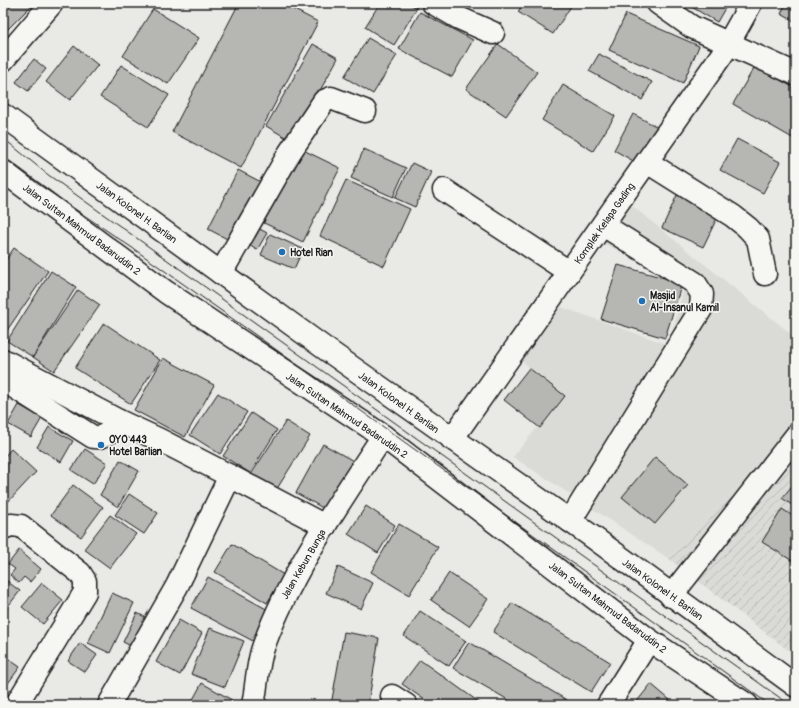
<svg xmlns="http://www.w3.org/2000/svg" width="799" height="708" font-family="Pangolin,sans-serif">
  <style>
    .built { fill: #dadad6 }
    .industrial { fill: url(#industrial-furrows) }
    .building { fill: #b6b6b3; stroke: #1c1c1c }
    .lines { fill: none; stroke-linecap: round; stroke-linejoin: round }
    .minor-casing { stroke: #1c1c1c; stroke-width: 25 }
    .highway-casing { stroke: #1c1c1c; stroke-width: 25 }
    .minor { stroke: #f6f6f2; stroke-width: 22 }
    .highway { stroke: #f6f6f2; stroke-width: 22 }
    .tram { stroke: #1c1c1c; stroke-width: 1 }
    .poi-dot { fill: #1f6fb2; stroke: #f6f6f2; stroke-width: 1.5 }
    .labels { text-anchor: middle; stroke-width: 3; stroke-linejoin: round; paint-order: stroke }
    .street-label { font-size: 10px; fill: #1c1c1c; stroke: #f6f6f2 }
    .poi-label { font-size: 10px; font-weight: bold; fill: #1c1c1c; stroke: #f6f6f2; text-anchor: start }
  </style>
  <defs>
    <pattern id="industrial-furrows" width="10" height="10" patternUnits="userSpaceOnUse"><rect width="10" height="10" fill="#dadad6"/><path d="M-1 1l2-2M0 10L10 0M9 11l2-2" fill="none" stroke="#babab7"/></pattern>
  </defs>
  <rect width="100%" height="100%" fill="#e9e9e5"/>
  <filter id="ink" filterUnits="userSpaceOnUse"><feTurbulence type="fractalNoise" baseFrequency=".025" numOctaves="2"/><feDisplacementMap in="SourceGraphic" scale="8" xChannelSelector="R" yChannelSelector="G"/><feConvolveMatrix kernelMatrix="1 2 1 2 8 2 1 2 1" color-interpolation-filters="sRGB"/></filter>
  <g filter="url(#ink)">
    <!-- built -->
    <polygon class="built" points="631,205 796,338 796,418 770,452 668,558 513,457 564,395 518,358 561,307 669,345 686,280 602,243"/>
    <!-- industrial -->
    <polygon class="industrial" points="796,418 796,641 788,650 668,558 770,452"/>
    <!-- building -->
    <g class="building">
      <polygon points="3,3 34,3 6,31 3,29"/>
      <polygon points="239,3 281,3 318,22 241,168 172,132"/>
      <polygon points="380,3 408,3 417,8 394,45 365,27"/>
      <polygon points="523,3 573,3 553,34 518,12"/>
      <polygon points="685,3 728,3 717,22"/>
      <polygon points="786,3 796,3 796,22 781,14"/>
      <polygon points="153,9 199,38 168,84 123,56"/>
      <polygon points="420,12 473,40 452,77 399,49"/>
      <polygon points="626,14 699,46 683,83 609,50"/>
      <polygon points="368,38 397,55 373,94 344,77"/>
      <polygon points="313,44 338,58 292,141 266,126"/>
      <polygon points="498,44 537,72 506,116 466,89"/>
      <polygon points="74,46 98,65 70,100 46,82"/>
      <polygon points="599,54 652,82 642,100 589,71"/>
      <polygon points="34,59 46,69 28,91 16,82"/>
      <polygon points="121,65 169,95 148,127 100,97"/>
      <polygon points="755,66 796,89 796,140 733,104"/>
      <polygon points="563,85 615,116 593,151 542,120"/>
      <polygon points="633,114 663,130 642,166 614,150"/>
      <polygon points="737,139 780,162 763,193 720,170"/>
      <polygon points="297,147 340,168 303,242 260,221"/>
      <polygon points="364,149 406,168 393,197 351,178"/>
      <polygon points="412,163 431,172 415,207 395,198"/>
      <polygon points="238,170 261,182 231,241 208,229"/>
      <polygon points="346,180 410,209 384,266 320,236"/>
      <polygon points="677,195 719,214 703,247 662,228"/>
      <polygon points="251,224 267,233 257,250 242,241"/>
      <polygon points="270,234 303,249 294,269 261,255"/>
      <polygon points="14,248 48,271 3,336 3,264"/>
      <polygon points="618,265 682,283 665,338 601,319"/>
      <polygon points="51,271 76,287 33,357 7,341"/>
      <polygon points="78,290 100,305 54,371 33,357"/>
      <polygon points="104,323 160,360 131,404 75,368"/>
      <polygon points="163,358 214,385 185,437 134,410"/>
      <polygon points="529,368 565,396 540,428 504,400"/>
      <polygon points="218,393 247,412 220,454 190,435"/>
      <polygon points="19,405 42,418 31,437 8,424"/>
      <polygon points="251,413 277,430 250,473 223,456"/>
      <polygon points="286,421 310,436 273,495 248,479"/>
      <polygon points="49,427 73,441 61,462 37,447"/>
      <polygon points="323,444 357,463 330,512 296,493"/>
      <polygon points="11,449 36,472 6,504 3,502 3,458"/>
      <polygon points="85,449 107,463 93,484 71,470"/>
      <polygon points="655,457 688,485 655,524 622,497"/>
      <polygon points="120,460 139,471 118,507 100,495"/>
      <polygon points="796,481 796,508 782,498"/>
      <polygon points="73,485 103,507 81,537 51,515"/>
      <polygon points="129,494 158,513 144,534 115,515"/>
      <polygon points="366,506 395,525 378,553 348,534"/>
      <polygon points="782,509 796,518 796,563 762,542"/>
      <polygon points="110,515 136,534 110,568 84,549"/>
      <polygon points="399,524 438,547 409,595 371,572"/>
      <polygon points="232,544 284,575 267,603 215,572"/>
      <polygon points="19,550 41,569 30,582 24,577 19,583 10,575 15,569 8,564"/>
      <polygon points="338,567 373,583 361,609 326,593"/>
      <polygon points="449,573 488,599 469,626 431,600"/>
      <polygon points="208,577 270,611 253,641 191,608"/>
      <polygon points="3,578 20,591 5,610 3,608"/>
      <polygon points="42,583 63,600 43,624 22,607"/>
      <polygon points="112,593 134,603 110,653 88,643"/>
      <polygon points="512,603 610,662 591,692 493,632"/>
      <polygon points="420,611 466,641 449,666 404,636"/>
      <polygon points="137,613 151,620 137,649 123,642"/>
      <polygon points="179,620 202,633 180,675 156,662"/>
      <polygon points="210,628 244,641 225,687 191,674"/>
      <polygon points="344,632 379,638 368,705 331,705"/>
      <polygon points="469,642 575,705 517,705 453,668"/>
      <polygon points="80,643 97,655 85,672 68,661"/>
      <polygon points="3,655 20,667 3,690"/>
      <polygon points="420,660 483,705 432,705 402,684"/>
      <polygon points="202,683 232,700 229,705 190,705"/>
      <polygon points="651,684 670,700 666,705 634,705"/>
    </g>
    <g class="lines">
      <defs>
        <g id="minor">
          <polyline points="433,3 459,18 493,33"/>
          <polyline points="658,3 692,27 796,74"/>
          <polyline points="3,60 52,3"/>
          <polyline points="647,162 733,216 748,228 758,239 765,274"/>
          <polyline points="444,190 569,272"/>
          <polyline points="221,273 290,152 324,101 331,98 365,111"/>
          <polyline points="3,360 119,421 160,440 230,476"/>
          <path d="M3,380L93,437C105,439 111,430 119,421"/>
          <polyline points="452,439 723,53 751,3"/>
          <polyline points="570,521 701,309 702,294 695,283 603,225"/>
          <polyline points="3,528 11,525 21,526 80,573 85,581 85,592 16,705"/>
          <polyline points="671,596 796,436"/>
          <polyline points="392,696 406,705"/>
          <polyline points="109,705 177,586 230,476 325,526"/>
          <path d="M253,705C257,686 257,663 264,645C291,571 340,502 383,436"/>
          <polyline points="608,705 649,640"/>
        </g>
        <g id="highway">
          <polyline points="3,115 323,347 590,535 796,686"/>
          <polyline points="3,171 166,292 383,436 649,640 747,705"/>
        </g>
      </defs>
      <!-- minor casing -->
      <use href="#minor" class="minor-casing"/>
      <!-- highway casing -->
      <use href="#highway" class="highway-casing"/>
      <!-- minor -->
      <use href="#minor" class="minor"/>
      <!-- highway -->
      <use href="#highway" class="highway"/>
      <!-- tram -->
      <g class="tram">
        <polyline points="3,138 47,174 790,705"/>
        <polyline points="3,157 38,184 131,247 264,341 770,705"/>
      </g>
    </g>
  </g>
  <!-- markers -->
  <g class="poi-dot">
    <circle cx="282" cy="252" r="4"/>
    <circle cx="642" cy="301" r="4"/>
    <circle cx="101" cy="445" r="4"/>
  </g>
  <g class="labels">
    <!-- street labels -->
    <g class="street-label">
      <text transform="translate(137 212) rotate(36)" y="4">Jalan Kolonel H. Barlian</text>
      <text transform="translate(604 223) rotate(-55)" y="4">Komplek Kelapa Gading</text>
      <text transform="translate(82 229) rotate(37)" y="4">Jalan Sultan Mahmud Badaruddin 2</text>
      <text transform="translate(399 402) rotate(36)" y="4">Jalan Kolonel H. Barlian</text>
      <text transform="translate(347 415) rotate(34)" y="4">Jalan Sultan Mahmud Badaruddin 2</text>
      <text transform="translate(303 564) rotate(-60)" y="4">Jalan Kebun Bunga</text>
      <text transform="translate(663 589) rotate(36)" y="4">Jalan Kolonel H. Barlian</text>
      <text transform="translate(608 607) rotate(37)" y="4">Jalan Sultan Mahmud Badaruddin 2</text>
    </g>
    <!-- poi labels -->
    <g class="poi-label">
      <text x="290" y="256">Hotel Rian</text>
      <text x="650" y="299">Masjid<tspan x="650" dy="12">Al-Insanul Kamil</tspan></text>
      <text x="109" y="443">OYO 443<tspan x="109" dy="12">Hotel Barlian</tspan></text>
    </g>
  </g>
  <!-- margin -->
  <rect width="799" height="708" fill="none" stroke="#f6f6f2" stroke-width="16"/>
  <rect x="8" y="8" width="783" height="692" fill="none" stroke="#1c1c1c" stroke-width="1.5" filter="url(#ink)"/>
</svg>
